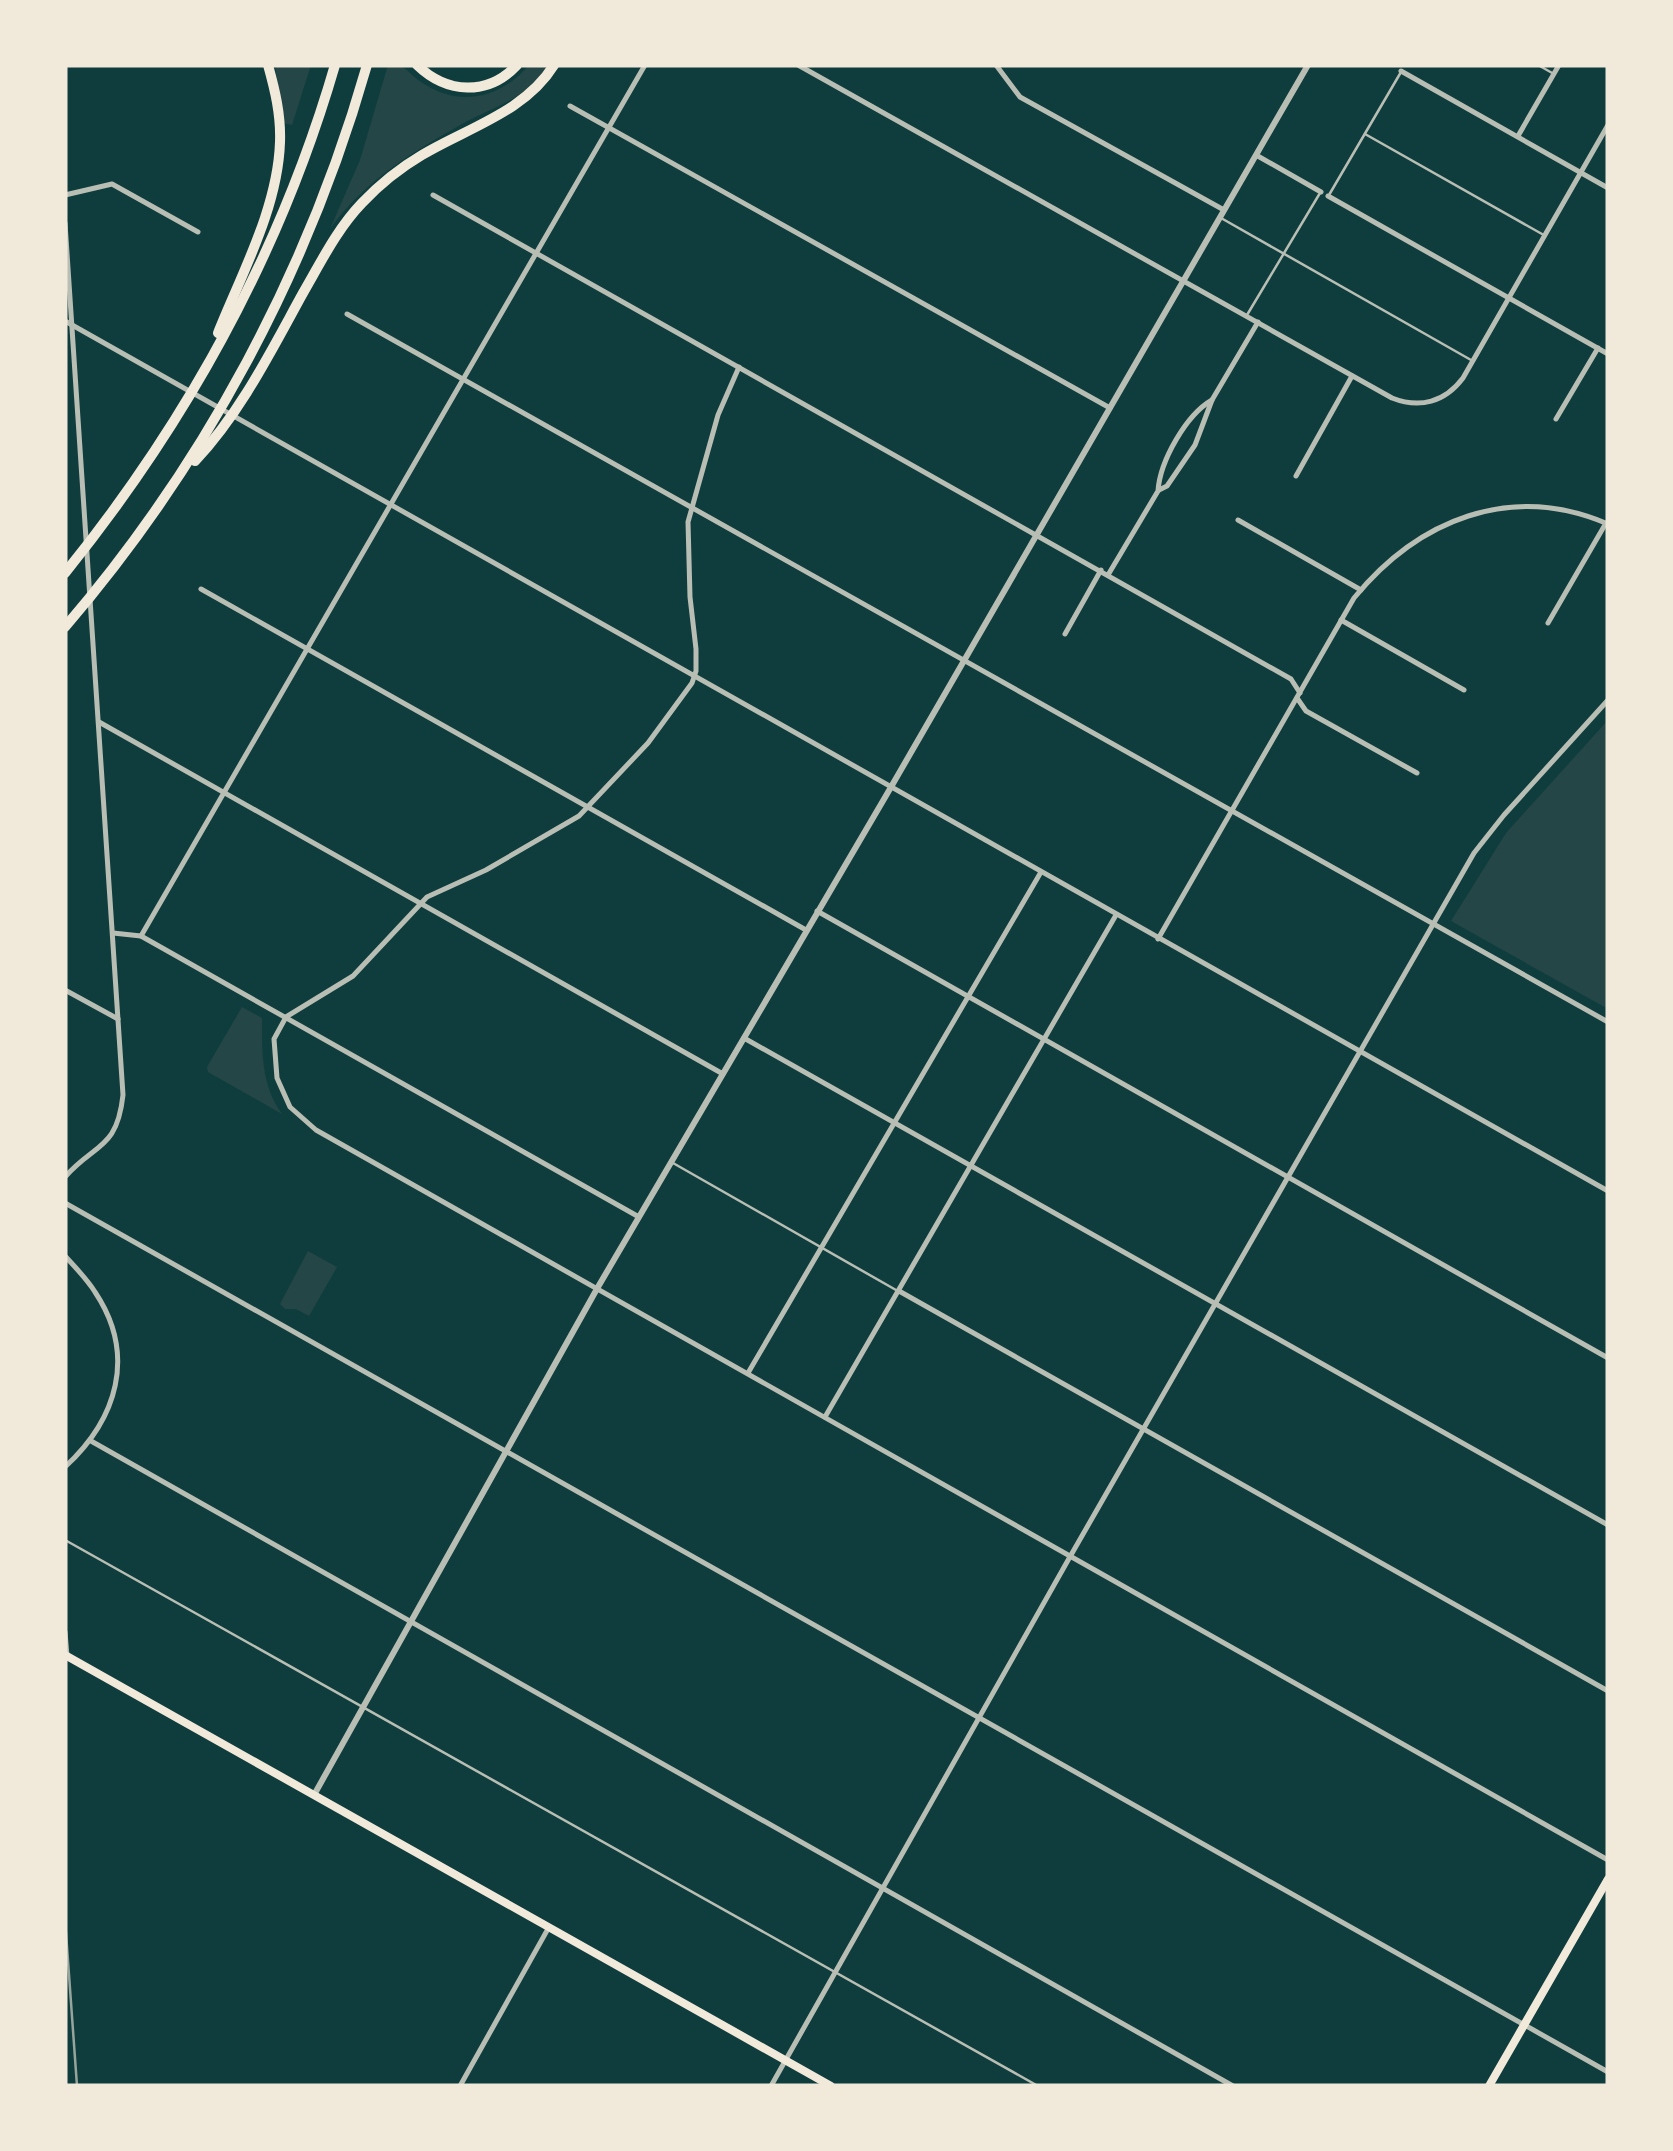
<svg xmlns="http://www.w3.org/2000/svg" width="1673" height="2151" font-family="'Playfair Display',serif">
  <style>
    .green { fill: #244646 }
    .lines { fill: none; stroke-linecap: round; stroke-linejoin: round }
    .service { stroke: #b8beb3; stroke-width: 2.5 }
    .minor { stroke: #b8beb3; stroke-width: 5 }
    .tertiary { stroke: #b8beb3; stroke-width: 6 }
    .secondary { stroke: #f1e9da; stroke-width: 8 }
    .motorway { stroke: #f1e9da; stroke-width: 10 }
    .rail { stroke: #97a49c; stroke-width: 2.5 }
  </style>
  <rect width="100%" height="100%" fill="#0f3d3e"/>
  <!-- green -->
  <g class="green">
    <polygon points="275,65 311,65 292,125 283,123"/>
    <path d="M388,65C408,65 405,71 421,82C459,108 500,99 529,65H549C525,100 497,105 462,124C411,153 364,181 330,229L360,160Z"/>
    <polygon points="1608,720 1608,1009 1451,921 1506,833"/>
    <path d="M242,1007L262,1018C262,1052 261,1085 282,1114L208,1072L207,1067Z"/>
    <polygon points="308,1251 337,1267 309,1316 296,1309 285,1309 280,1304"/>
  </g>
  <g class="lines">
    <!-- service -->
    <g class="service">
      <polyline points="1538,65 1554,74"/>
      <polyline points="1365,134 1542,234"/>
      <polyline points="1329,195 1401,72"/>
      <polyline points="1221,218 1471,360"/>
      <polyline points="1247,315 1320,193"/>
      <polyline points="673,1163 896,1290"/>
      <polyline points="65,1540 1038,2086"/>
    </g>
    <!-- minor -->
    <g class="minor">
      <path d="M798,65L1392,398C1420,409 1445,402 1463,378L1608,125"/>
      <polyline points="996,65 1020,97 1224,210"/>
      <polyline points="1401,71 1608,188"/>
      <polyline points="570,106 1110,408"/>
      <polyline points="1518,136 1559,65"/>
      <polyline points="1256,155 1321,192"/>
      <polyline points="65,195 112,184 198,232"/>
      <polyline points="433,195 1291,679 1300,693"/>
      <polyline points="1328,196 1608,354"/>
      <path d="M65,223L123,1095C117,1150 95,1143 65,1177"/>
      <polyline points="347,314 1608,1022"/>
      <polyline points="65,321 1608,1191"/>
      <polyline points="739,367 718,415 688,522 690,597 696,649 696,671 692,683 648,743 579,816 486,870 427,897 353,976 286,1017 274,1039 277,1078 290,1107 316,1130 1608,1860"/>
      <polyline points="1556,419 1598,348"/>
      <polyline points="1296,476 1352,376"/>
      <polyline points="1159,490 1167,486 1195,445 1212,400 1258,322"/>
      <polyline points="1238,520 1361,590"/>
      <path d="M1108,575L1158,491C1160,461 1186,415 1212,400"/>
      <polyline points="201,589 806,930"/>
      <polyline points="1341,620 1464,690"/>
      <polyline points="1548,623 1606,523"/>
      <polyline points="1065,634 1101,570"/>
      <polyline points="1297,698 1306,711 1417,773"/>
      <polyline points="99,722 723,1074"/>
      <polyline points="817,911 1608,1358"/>
      <polyline points="113,933 141,936 645,65"/>
      <polyline points="141,936 639,1217"/>
      <path d="M1158,939L1354,598C1418,520 1510,482 1608,524"/>
      <polyline points="65,990 118,1019"/>
      <polyline points="744,1038 1608,1525"/>
      <polyline points="65,1203 1608,2072"/>
      <path d="M65,1256C75,1267 87,1279 95,1292C137,1355 117,1419 65,1467"/>
      <polyline points="899,1291 1608,1691"/>
      <polyline points="748,1373 1041,872"/>
      <polyline points="825,1417 1116,915"/>
      <polyline points="91,1441 1233,2086"/>
      <polyline points="65,1632 67,1656"/>
      <polyline points="460,2086 549,1927"/>
      <polyline points="771,2086 1067,1562 1474,853 1504,815 1608,700"/>
    </g>
    <!-- tertiary -->
    <polyline class="tertiary" points="314,1795 598,1287 887,794 1308,65"/>
    <!-- secondary -->
    <g class="secondary">
      <polyline points="65,1655 831,2086"/>
      <polyline points="1489,2086 1608,1879"/>
    </g>
    <!-- motorway -->
    <g class="motorway">
      <path d="M417,65C447,94 488,96 517,65"/>
      <path d="M218,333C242,273 278,207 280,142C281,115 275,90 268,65"/>
      <path d="M195,461C241,412 271,351 303,293C321,262 337,229 362,203C380,184 400,168 422,155C467,128 525,112 554,65"/>
      <path d="M65,573C187,422 281,251 335,65"/>
      <path d="M65,627C205,464 308,272 367,65"/>
    </g>
    <!-- rail -->
    <polyline class="rail" points="65,1919 77,2086"/>
  </g>
  <!-- border -->
  <rect width="1673" height="2151" fill="none" stroke="#f1e9da" stroke-width="135"/>
</svg>
